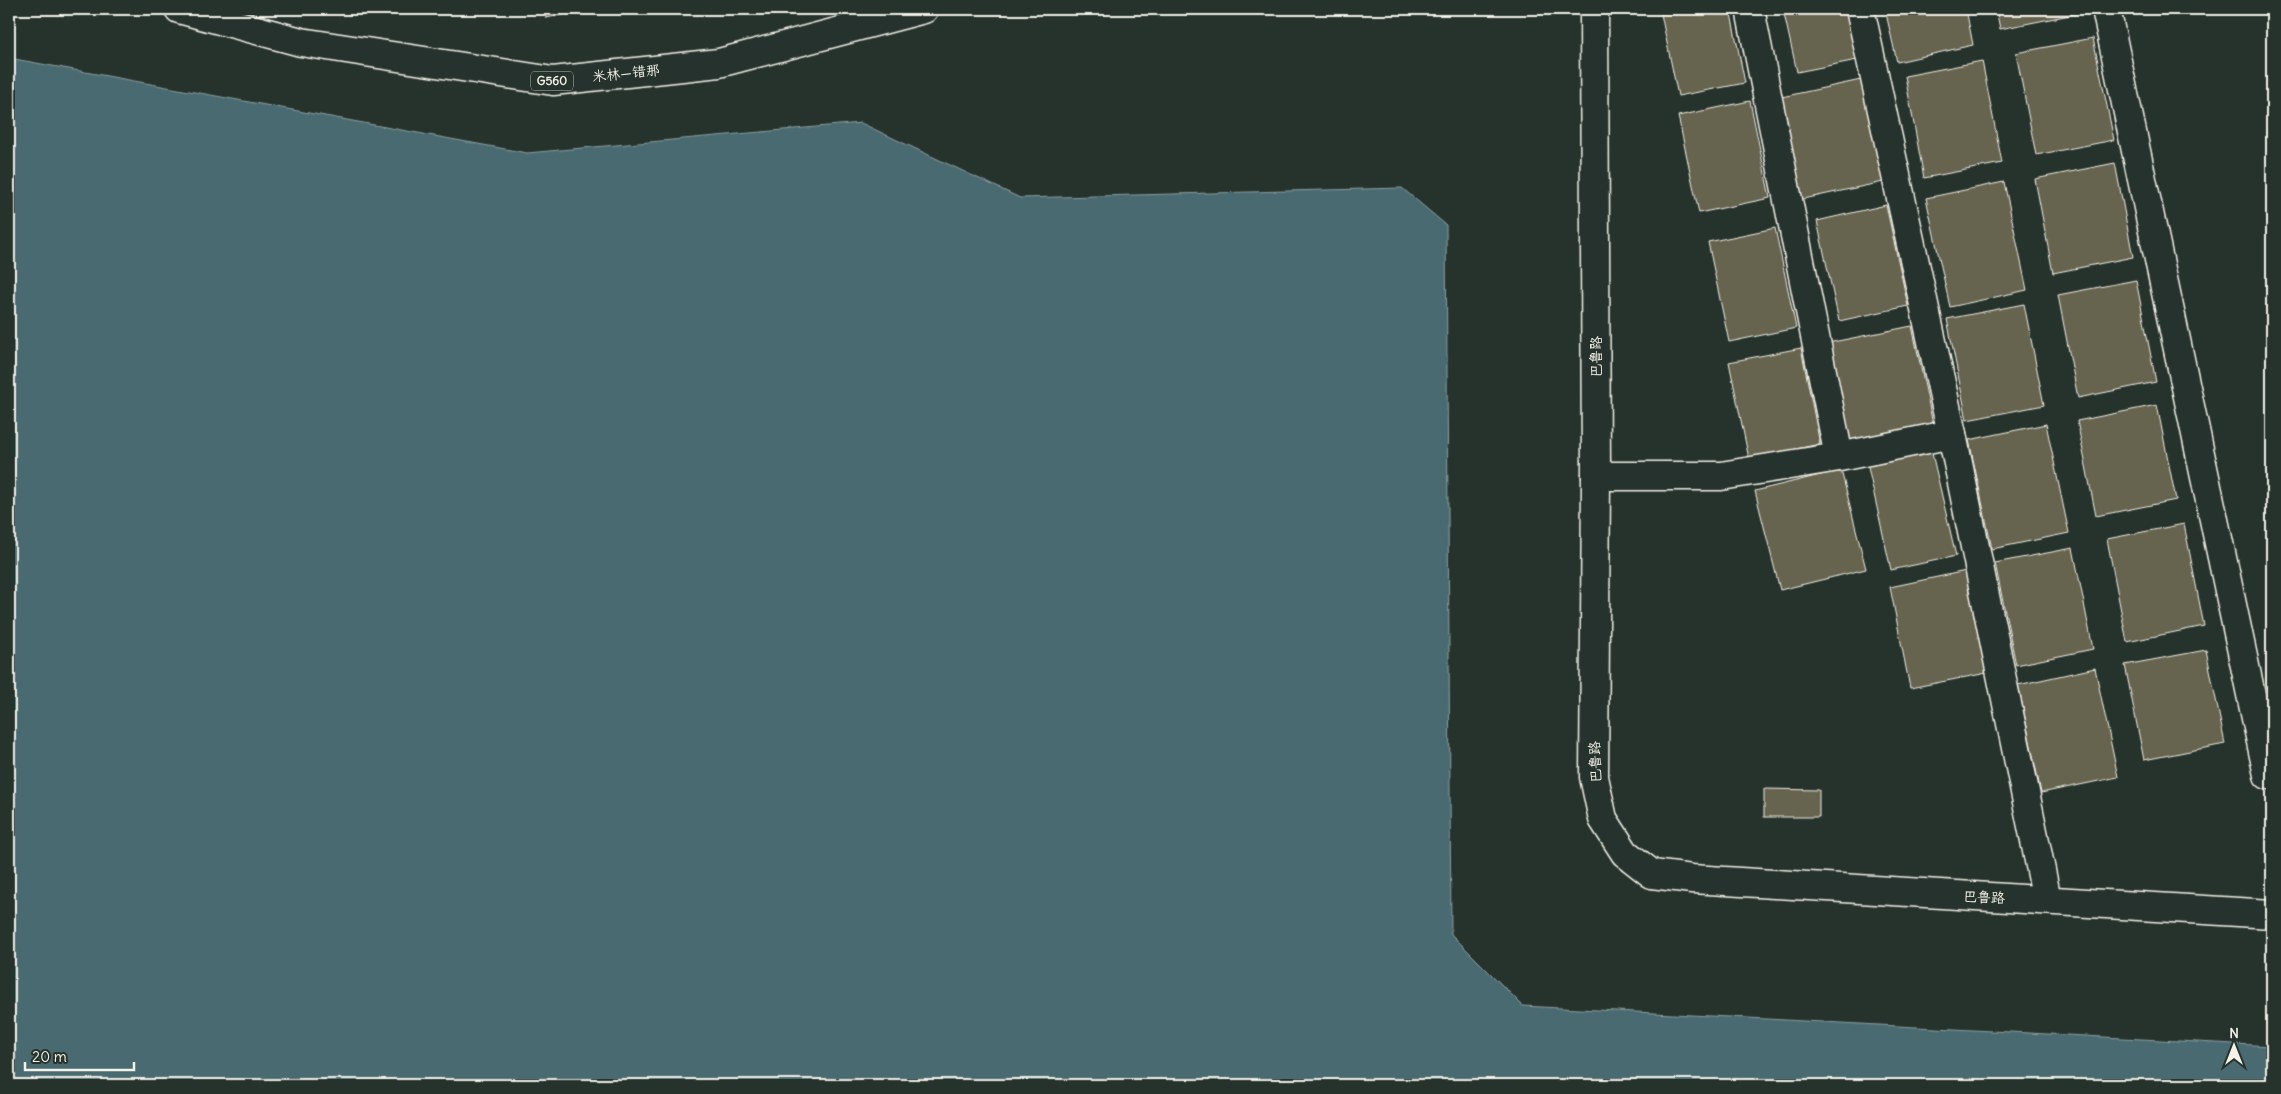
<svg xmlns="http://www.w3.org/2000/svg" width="2281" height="1094" font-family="Delius,'LXGW WenKai TC',sans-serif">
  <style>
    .water { fill: #4a6a71; stroke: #8ea0a1 }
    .building { fill: #66634f; stroke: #f4f1e8 }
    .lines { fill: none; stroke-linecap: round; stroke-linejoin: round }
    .minor-casing { stroke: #f4f1e8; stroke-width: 31 }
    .trunk-casing { stroke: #f4f1e8; stroke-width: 31 }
    .minor { stroke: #26332d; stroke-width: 28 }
    .trunk { stroke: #26332d; stroke-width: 28 }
    .labels { text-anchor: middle; stroke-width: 4.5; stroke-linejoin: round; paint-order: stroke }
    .shield { fill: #26332d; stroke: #b6b8b0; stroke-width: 1 }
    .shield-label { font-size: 12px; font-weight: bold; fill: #f4f1e8 }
    .street-label { font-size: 14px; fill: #f4f1e8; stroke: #26332d }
  </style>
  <rect width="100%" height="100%" fill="#26332d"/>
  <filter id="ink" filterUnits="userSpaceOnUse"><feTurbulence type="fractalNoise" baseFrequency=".02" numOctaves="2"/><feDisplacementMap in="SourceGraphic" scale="10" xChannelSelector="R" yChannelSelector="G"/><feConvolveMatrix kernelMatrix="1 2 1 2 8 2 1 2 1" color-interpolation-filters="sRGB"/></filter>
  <g filter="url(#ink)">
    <!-- water -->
    <polygon class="water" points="9,58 527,153 861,123 1020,198 1402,188 1446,225 1451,934 1523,1006 2272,1046 2272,1085 9,1085"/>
    <!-- building -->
    <g class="building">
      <polygon points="544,9 591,9 546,18"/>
      <polygon points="1660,9 1730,9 1745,83 1678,96"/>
      <polygon points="1783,9 1846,9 1857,60 1797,72"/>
      <polygon points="1885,9 1966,9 1973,45 1897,62"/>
      <polygon points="1996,9 2079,9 2080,13 2000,29"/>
      <polygon points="2093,38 2114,140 2036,155 2016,53"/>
      <polygon points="1982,61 2002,163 1924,178 1905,76"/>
      <polygon points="1861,80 1883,182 1799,200 1777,98"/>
      <polygon points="1750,101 1770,198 1699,213 1678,116"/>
      <polygon points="2115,163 2133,257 2053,273 2035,179"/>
      <polygon points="2004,182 2027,290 1950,307 1926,198"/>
      <polygon points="1886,205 1908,306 1839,321 1817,221"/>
      <polygon points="1775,228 1796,328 1729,342 1708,242"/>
      <polygon points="2136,280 2156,382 2078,398 2058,295"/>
      <polygon points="2024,304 2044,405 1967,420 1947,319"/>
      <polygon points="1912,326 1934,429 1850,446 1828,343"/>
      <polygon points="1801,348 1820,444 1749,459 1729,362"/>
      <polygon points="2157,405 2176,500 2096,516 2077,421"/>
      <polygon points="2046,424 2069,533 1992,549 1969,440"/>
      <polygon points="1931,449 1956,556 1891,570 1867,463"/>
      <polygon points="1841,470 1866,569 1780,590 1755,491"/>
      <polygon points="2184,524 2204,626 2127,642 2107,539"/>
      <polygon points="2073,548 2093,649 2016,665 1995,563"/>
      <polygon points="1966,571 1987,673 1910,688 1890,587"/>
      <polygon points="2206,650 2225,744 2144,760 2125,665"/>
      <polygon points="2095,668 2118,777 2041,793 2018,685"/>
      <polygon points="1764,789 1819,790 1819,817 1764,817"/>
    </g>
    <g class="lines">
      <defs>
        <g id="minor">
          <polyline points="1594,9 1596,476 1594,777 1603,819 1625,853 1652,874 1692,879 2272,914"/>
          <polyline points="1750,9 1839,457"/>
          <polyline points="1860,9 1952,434 2047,900"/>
          <polyline points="2106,9 2268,775"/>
          <polyline points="1596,476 1721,476 1839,457 1952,434"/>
        </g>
        <polyline id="trunk" points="179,9 301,42 553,81 719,63 924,9"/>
      </defs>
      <!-- minor casing -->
      <use href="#minor" class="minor-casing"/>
      <!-- trunk casing -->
      <use href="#trunk" class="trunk-casing"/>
      <!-- minor -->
      <use href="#minor" class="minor"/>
      <!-- trunk -->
      <use href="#trunk" class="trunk"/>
    </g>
  </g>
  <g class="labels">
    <!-- shield labels -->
    <rect class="shield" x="531" y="71.5" width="42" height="19" rx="4"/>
    <g class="shield-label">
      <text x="552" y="85">G560</text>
    </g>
    <!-- street labels -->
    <g class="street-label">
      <text transform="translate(626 73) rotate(-6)" y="5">米林—错那</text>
      <text transform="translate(1596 357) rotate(-90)" y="5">巴鲁路</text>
      <text transform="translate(1595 762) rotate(-93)" y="5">巴鲁路</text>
      <text transform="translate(1984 897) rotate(3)" y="5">巴鲁路</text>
    </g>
  </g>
  <!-- margin -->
  <rect width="2281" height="1094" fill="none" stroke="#26332d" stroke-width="30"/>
  <rect x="15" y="15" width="2251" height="1064" fill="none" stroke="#f4f1e8" stroke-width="2" filter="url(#ink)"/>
  <!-- north arrow -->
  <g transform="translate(2234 1046)" stroke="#26332d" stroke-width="4" paint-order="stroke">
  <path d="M0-4L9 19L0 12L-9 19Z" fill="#f4f1e8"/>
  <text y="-8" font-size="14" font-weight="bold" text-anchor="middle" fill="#f4f1e8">N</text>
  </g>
  <!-- scale -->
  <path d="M25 1062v8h109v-8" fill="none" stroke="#f4f1e8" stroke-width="2.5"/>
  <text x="32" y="1062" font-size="15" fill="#f4f1e8" stroke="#26332d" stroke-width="4" paint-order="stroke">20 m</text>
</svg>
